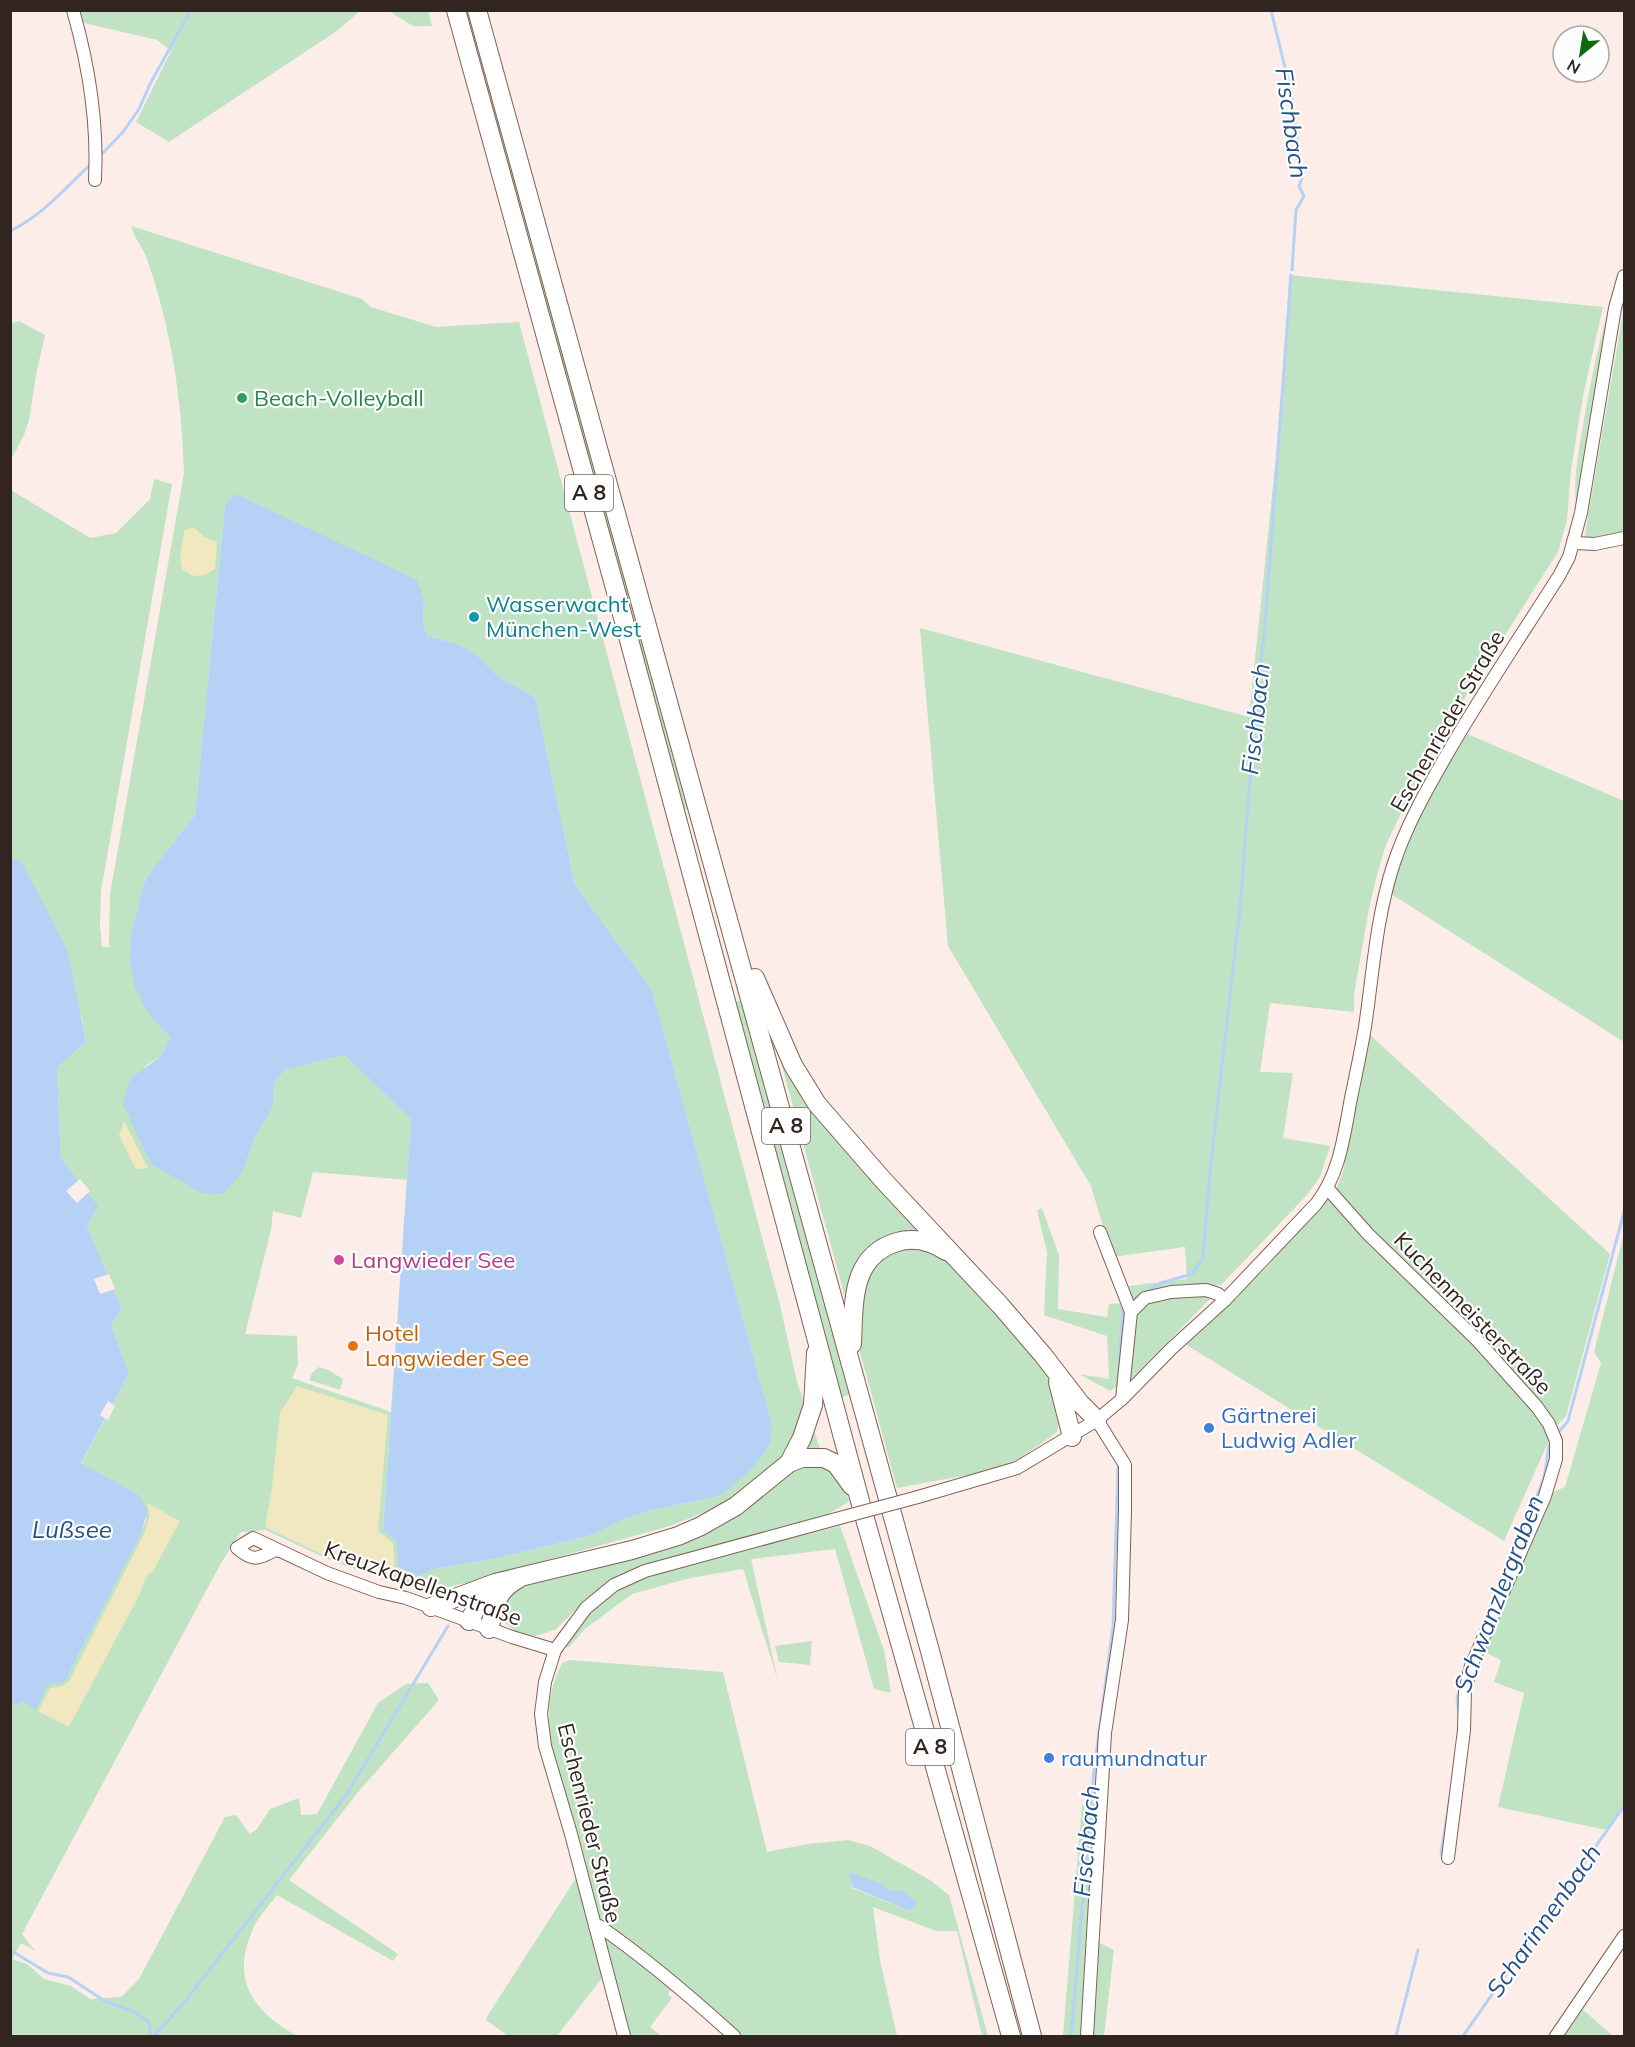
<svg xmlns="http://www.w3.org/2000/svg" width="1635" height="2047" font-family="Mulish,sans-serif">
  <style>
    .green { fill: #bfe3c3; fill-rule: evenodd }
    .sand { fill: #f1e8c2 }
    .water { fill: #b5d1f6 }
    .pier { fill: #fdede8 }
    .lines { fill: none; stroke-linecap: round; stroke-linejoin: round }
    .stream { stroke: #b5d1f6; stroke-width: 3 }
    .minor-casing { stroke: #826054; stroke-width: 14 }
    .highway-casing { stroke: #826054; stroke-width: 20 }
    .minor { stroke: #fff; stroke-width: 12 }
    .highway { stroke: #fff; stroke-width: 18 }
    .minor-bridge-casing { stroke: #826054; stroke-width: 14; stroke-linecap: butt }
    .minor-bridge { stroke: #fff; stroke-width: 12 }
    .leisure-dot { fill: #2e9e5b; stroke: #fefefe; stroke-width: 2 }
    .culture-dot { fill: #0f9aa8; stroke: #fefefe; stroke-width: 2 }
    .hotel-dot { fill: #d1479c; stroke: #fefefe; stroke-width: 2 }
    .food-dot { fill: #e8710a; stroke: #fefefe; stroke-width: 2 }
    .shop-dot { fill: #3f7fe0; stroke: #fefefe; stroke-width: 2 }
    .labels { text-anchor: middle; stroke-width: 4.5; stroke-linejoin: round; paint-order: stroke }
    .shield { fill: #fefefe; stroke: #6f6562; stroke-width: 1.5 }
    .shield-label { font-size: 21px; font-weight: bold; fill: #32241f }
    .leisure-label { font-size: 22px; fill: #27864d; stroke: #fefefe; text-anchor: start }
    .culture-label { font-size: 22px; fill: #0d838f; stroke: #fefefe; text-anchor: start }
    .street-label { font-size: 22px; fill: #32241f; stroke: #fefefe }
    .hotel-label { font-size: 22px; fill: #b23c85; stroke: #fefefe; text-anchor: start }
    .food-label { font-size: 22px; fill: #c56008; stroke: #fefefe; text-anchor: start }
    .shop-label { font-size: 22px; fill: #366cbe; stroke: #fefefe; text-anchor: start }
    .water-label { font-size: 24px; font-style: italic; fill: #245188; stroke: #fefefe }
  </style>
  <rect width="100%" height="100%" fill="#fdede8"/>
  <!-- green -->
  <g class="green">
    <polygon points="80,11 80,10 360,11 338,30 169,142 136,122 171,51 157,40 84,23"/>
    <polygon points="389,11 428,11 432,26 413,26"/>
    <polygon points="463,11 468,11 587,445 618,549 690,808 682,810"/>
    <path d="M131,226L362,299L371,307L436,327L519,322L780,1305L797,1382L826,1466L844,1484L849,1502L815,1521L608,1582L581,1604L555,1630L535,1636L518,1633L505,1623L501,1610L509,1589L646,1550L716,1508L670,1526L497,1574L468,1589L465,1583L436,1590H423L388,1581L330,1560L265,1530L241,1532L221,1563L22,1934L35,1951L21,1943L12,1959L27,1964L44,1979L71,1986L90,1999L121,1997L139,1979L225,1817L236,1815L250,1834L257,1829L270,1809L299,1798L301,1815L317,1814L378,1703L406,1684L428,1683L439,1700L359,1791L289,1880L398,1954L393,1961L277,1895C269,1906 258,1917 253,1929C230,1980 253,2011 297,2036H11V1703L17,1706C24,1693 52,1682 67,1677L142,1532L146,1520L139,1495L81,1464L129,1373L111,1325L122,1309L87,1226L97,1206L61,1160L57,1068L86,1042L81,1015L21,861L11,858V490L90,538L116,533L150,499L154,479L172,484L101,891L100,926L102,947H109L110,894L184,473C182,400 171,328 147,259C143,247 134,238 131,226ZM225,505L424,600L423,624L427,636L458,644L479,657L500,678L535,697L575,885L652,990L772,1424L720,1496L652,1510L625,1519L592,1535L494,1559L434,1569L418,1575L396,1540L383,1530L391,1412L292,1378L298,1365L297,1336L245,1334L271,1230L273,1211L301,1218L313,1172L407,1180L411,1119L344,1055L283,1070L274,1083L273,1107L255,1137L242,1173L144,1067L161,1056L170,1037L149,1015L131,935L144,883L155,866L195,815Z"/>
    <polygon points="1289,275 1603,307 1583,396 1571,471 1567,520 1558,552 1449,723 1410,794 1386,845 1376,878 1369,909 1354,994 1354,1012 1270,1003 1260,1072 1293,1073 1283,1138 1330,1146 1320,1177 1307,1195 1221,1285 1171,1291 1128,1312 1121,1384 1110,1391 1079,1374 1109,1379 1107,1336 1044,1315 1047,1252 1037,1210 1042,1208 1059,1255 1058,1309 1107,1317 1109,1304 1123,1303 1120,1287 1187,1279 1185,1247 1112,1257 1091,1186 948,946 920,628 1249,717 1285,370"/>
    <polygon points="1624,307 1624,535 1585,539 1586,528"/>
    <path d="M1610,318L1580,506L1576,505C1573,474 1580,444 1585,414C1591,382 1597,350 1606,319Z"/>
    <polygon points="19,321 45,335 37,370 29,420 24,435 11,460 11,323"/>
    <polygon points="1465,733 1624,801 1624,1042 1391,894 1411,833"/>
    <polygon points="743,1000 851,1394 839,1398 731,1003"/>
    <polygon points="773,1033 806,1095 1033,1348 1047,1374 1060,1415 1057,1432 1019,1459 989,1471 897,1488"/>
    <polygon points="1370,1035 1610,1254 1566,1416 1555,1427 1504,1541 1185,1344 1263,1271 1335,1192 1343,1172"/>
    <polygon points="1624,1233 1624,1805 1607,1830 1498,1807 1524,1693 1494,1682 1501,1660 1482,1651 1551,1493 1565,1487 1601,1363 1594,1352"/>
    <polygon points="1193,1296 1207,1296 1210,1299 1130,1380 1135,1312 1152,1301"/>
    <polygon points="319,1367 328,1370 343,1379 340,1390 309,1380 312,1373"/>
    <polygon points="840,1526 884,1650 891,1693 874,1689 835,1549 751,1559 778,1681 743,1569 690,1578 632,1594 585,1629 567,1649 566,1641 595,1605 619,1588 646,1575"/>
    <polygon points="812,1641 810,1665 779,1662 775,1646"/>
    <path d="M570,1660L723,1672L767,1852L808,1844L848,1840L870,1846L930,1880L949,1895L988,2036H982L957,1931H936L873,1907L880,1960L897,2036H739L603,1923L599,1919C591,1887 585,1855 575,1824C558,1769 534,1719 562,1663ZM849,1872L886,1889L904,1891L918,1903L910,1911L852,1888Z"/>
    <polygon points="1082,1805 1096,1807 1088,1937 1114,1950 1104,2036 1063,2036"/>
    <polygon points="576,1878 602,1978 557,2036 508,2036 486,2020 488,2015"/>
    <polygon points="603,1934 674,1986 668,1994 672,1998 650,2027 661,2036 630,2036"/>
    <polygon points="1581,2008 1613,2036 1562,2036"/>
  </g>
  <!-- sand -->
  <g class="sand">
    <polygon points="194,527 204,537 217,542 215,569 204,575 193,576 182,569 180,558 184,531"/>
    <polygon points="124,1121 148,1168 136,1169 119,1135"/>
    <polygon points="297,1386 388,1415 378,1531 393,1543 395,1564 384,1577 334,1560 265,1527 272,1487 280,1413"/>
    <polygon points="147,1503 180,1521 152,1573 150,1572 141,1588 142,1590 69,1727 38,1711 50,1688 62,1686 69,1681 144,1534 150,1515"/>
  </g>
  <!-- water -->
  <g class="water">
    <polygon points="236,494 417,580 424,600 423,624 427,636 458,644 479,657 500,678 535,697 575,885 652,990 772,1424 770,1443 762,1456 746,1474 720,1496 652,1510 625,1519 592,1535 494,1559 434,1569 418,1576 399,1567 396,1540 383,1531 411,1119 344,1055 284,1070 274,1083 273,1107 255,1137 242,1173 223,1194 202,1193 151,1164 123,1104 130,1079 161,1056 170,1037 149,1015 135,988 130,961 131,935 144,883 155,866 195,815 225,505"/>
    <polygon points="11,858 21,861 67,949 86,1042 57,1068 61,1159 98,1206 87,1226 122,1309 111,1325 129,1373 81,1463 139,1495 147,1511 142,1532 67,1677 62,1683 48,1684 36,1709 21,1701 17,1706 11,1703"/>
    <polygon points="849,1872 881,1884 886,1889 904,1891 918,1903 910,1911 852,1887"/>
  </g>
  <!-- pier -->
  <g class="pier">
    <polygon points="80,1179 90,1191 77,1203 66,1191"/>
    <polygon points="109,1274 115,1289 100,1294 94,1279"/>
    <polygon points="108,1401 115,1406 108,1420 100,1415"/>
  </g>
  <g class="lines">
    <!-- stream -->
    <g class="stream">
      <polyline points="1271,10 1291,92 1302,178 1299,186 1304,196 1296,210 1292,270"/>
      <polyline points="100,156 123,132 139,109 150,84 191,10"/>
      <path d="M10,231C43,215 65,188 91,164"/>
      <polyline points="1133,1299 1161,1283 1192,1274 1203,1258 1211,1161 1240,909 1255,712 1259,701 1258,684 1264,637 1291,275"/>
      <polyline points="1118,1380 1123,1308"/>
      <polyline points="1558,1433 1568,1421 1624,1212"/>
      <polyline points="1525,1527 1544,1478 1549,1445 1552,1442"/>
      <polyline points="1482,1627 1516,1547"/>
      <polyline points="1459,1715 1457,1698 1460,1689"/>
      <polyline points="1441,1854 1451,1790"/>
      <polyline points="10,1950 48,1973 68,1977 105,2001 134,2012 149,2022 151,2036"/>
      <polyline points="154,2036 182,2005 347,1794 448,1626"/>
      <polyline points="1071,2036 1094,1770 1113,1627 1118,1467"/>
      <polyline points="1396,2036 1418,1950"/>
      <polyline points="1463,2036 1624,1806"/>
    </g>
    <defs>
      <g id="minor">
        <path d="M73,10C89,66 98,122 95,180"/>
        <polyline points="1574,543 1595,544 1624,538"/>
        <polyline points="1328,1189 1368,1234 1478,1341 1537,1407 1549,1424 1556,1441 1556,1459 1545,1496 1471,1666 1465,1691 1464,1730 1448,1858"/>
        <polyline points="1100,1232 1131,1312"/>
        <polyline points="1122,1399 1131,1312 1145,1298 1171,1292 1206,1290 1218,1294 1225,1300"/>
        <path d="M918,1497L1017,1468L1097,1420L1122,1399L1171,1349L1225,1300L1316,1204C1340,1174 1344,1135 1351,1098C1356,1074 1361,1051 1365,1027C1373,973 1376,919 1393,866C1405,828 1426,791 1446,756C1481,695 1521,636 1559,576L1569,557L1581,513L1615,308L1624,276"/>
        <path d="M279,1551L275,1550C258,1559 253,1562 237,1548L253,1538L327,1573L379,1592L406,1598L512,1637L555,1650"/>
        <path d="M595,1926H599C647,1959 691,1997 734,2036"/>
        <polyline points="624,2036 571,1834 545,1746 541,1714 545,1682 555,1650 586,1608 614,1585 645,1571 836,1519"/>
        <polyline points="1087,2036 1105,1733 1122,1620 1125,1510 1125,1465 1097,1420"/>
        <polyline points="1556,2036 1624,1936"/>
      </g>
      <g id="highway">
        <polyline points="456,10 621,610 860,1501 1011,2036"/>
        <polyline points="477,10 930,1651 1032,2036"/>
        <polyline points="755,978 793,1065 817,1104 883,1180 1000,1305 1043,1355 1080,1403 1097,1420"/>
        <path d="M852,1344C854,1304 850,1256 897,1242C914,1237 932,1242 946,1251"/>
        <polyline points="1058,1382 1072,1437"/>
        <polyline points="789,1463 802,1438 813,1405 816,1353"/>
        <polyline points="431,1607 495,1583 632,1550 678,1536 701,1526 736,1506 789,1463 802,1458 824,1458 836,1464 852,1486"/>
        <polyline points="469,1621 485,1593 494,1584"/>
        <path d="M489,1629C496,1605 495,1592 518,1579"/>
      </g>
    </defs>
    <!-- minor casing -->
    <use href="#minor" class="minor-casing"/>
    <!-- highway casing -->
    <use href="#highway" class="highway-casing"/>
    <!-- minor -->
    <use href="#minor" class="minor"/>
    <!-- highway -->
    <use href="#highway" class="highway"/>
    <defs>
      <polyline id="minor-bridge" points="836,1519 918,1497"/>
    </defs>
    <!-- minor-bridge casing -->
    <use href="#minor-bridge" class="minor-bridge-casing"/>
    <!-- minor-bridge -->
    <use href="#minor-bridge" class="minor-bridge"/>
  </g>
  <!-- markers -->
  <circle class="leisure-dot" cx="242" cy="398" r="6"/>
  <circle class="culture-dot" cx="474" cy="617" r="6"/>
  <circle class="hotel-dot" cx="339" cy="1260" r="6"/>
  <circle class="food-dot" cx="353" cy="1346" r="6"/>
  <g class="shop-dot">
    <circle cx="1209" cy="1428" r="6"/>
    <circle cx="1049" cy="1758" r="6"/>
  </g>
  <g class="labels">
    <!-- shield labels -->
    <g class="shield">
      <rect x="565" y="475" width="48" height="36" rx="4.5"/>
      <rect x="762" y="1108" width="48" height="36" rx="4.5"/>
      <rect x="906" y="1729" width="48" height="36" rx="4.5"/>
    </g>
    <g class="shield-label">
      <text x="589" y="500">A 8</text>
      <text x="786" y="1133">A 8</text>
      <text x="930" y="1754">A 8</text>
    </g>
    <!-- leisure labels -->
    <g class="leisure-label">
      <text x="254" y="406">Beach-Volleyball</text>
    </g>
    <!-- culture labels -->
    <g class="culture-label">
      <text x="486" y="612">Wasserwacht<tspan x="486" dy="25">München-West</tspan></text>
    </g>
    <!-- street labels -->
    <g class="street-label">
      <text transform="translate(1447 721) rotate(-60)" y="8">Eschenrieder Straße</text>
      <text transform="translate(1473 1313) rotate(46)" y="8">Kuchenmeisterstraße</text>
      <text transform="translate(423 1583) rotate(20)" y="8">Kreuzkapellenstraße</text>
      <text transform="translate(590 1823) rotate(76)" y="8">Eschenrieder Straße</text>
    </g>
    <!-- hotel labels -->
    <g class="hotel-label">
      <text x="351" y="1268">Langwieder See</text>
    </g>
    <!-- food labels -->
    <g class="food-label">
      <text x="365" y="1341">Hotel<tspan x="365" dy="25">Langwieder See</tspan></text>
    </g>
    <!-- shop labels -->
    <g class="shop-label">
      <text x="1221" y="1423">Gärtnerei<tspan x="1221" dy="25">Ludwig Adler</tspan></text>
      <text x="1061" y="1766">raumundnatur</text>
    </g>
    <!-- water labels -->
    <g class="water-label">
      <text transform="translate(1291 123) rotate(82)" y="8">Fischbach</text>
      <text transform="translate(1256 719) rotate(-84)" y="8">Fischbach</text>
      <text x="72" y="1538">Lußsee</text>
      <text transform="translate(1499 1594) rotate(-69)" y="8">Schwanzlergraben</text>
      <text transform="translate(1087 1841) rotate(-85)" y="8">Fischbach</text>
      <text transform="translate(1544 1921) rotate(-55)" y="8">Scharinnenbach</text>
    </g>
  </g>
  <!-- border -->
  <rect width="1635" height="2047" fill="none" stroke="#32241f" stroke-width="24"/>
  <!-- north arrow -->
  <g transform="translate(1581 54) rotate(210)"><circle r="28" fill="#fefefe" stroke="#aca7a5" stroke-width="1.5"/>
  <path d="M0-4.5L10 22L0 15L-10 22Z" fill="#0f6911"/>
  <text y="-9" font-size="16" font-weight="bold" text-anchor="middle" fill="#32241f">N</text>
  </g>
</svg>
